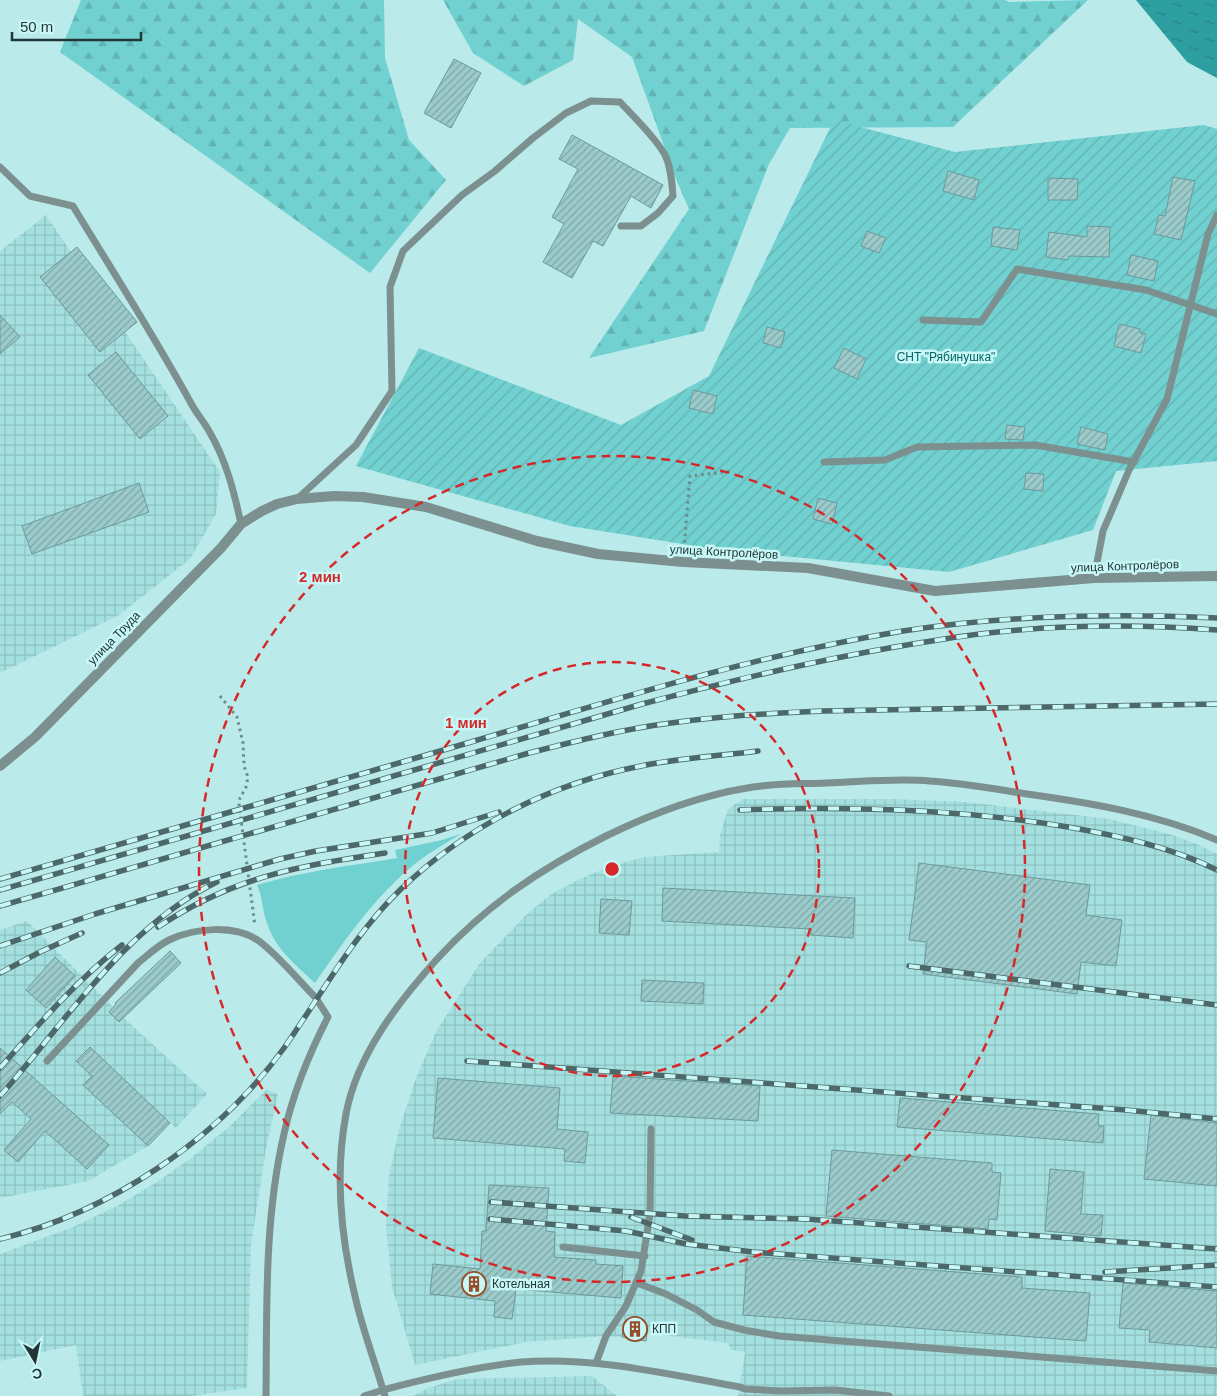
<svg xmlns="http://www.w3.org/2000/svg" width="1217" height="1396" font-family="Helvetica,sans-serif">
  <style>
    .industrial { fill: url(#industrial-grid) }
    .green { fill: #71d0d0 }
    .forest { fill: url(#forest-firs) }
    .garden { fill: url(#garden-furrows) }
    .water { fill: url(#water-ripples) }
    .building { fill: url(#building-hatch); stroke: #6c9a9a }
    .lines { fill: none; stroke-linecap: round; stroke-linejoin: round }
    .path { stroke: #6a8b8b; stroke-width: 3; stroke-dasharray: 2.5 4; stroke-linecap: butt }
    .lane { stroke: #7c908f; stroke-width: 7 }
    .street { stroke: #7c908f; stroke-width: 10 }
    .rail-casing { stroke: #4d6868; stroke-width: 5.5 }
    .rail { stroke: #c7f8f7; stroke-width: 4; stroke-dasharray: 11; stroke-linecap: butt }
    .ring { fill: none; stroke: #d62828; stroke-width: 2.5; stroke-dasharray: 9 6 }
    .labels { text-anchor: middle; stroke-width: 5; stroke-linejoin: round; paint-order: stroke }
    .park-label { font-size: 12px; fill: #036365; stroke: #c7f8f7 }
    .street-label { font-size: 12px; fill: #233636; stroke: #c7f8f7 }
    .poi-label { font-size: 12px; fill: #233636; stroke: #c7f8f7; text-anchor: start }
    .centre { fill: #d62828; stroke: #c7f8f7; stroke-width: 2.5 }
    .ring-label { font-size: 15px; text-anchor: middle; font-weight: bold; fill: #d62828; stroke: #c7f8f7; stroke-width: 5; stroke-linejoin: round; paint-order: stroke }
  </style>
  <defs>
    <pattern id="industrial-grid" width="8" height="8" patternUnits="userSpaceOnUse" patternTransform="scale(1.25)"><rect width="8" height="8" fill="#a5e0e0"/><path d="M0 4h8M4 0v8" fill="none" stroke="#8ec1c1"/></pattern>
    <pattern id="forest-firs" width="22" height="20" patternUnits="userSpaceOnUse" patternTransform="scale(1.25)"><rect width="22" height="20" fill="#71d0d0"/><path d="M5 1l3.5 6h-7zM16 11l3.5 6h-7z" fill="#62b3b3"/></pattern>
    <pattern id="garden-furrows" width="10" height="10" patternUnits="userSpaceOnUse" patternTransform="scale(1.25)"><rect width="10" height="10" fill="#71d0d0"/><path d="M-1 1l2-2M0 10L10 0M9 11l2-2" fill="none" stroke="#62b3b3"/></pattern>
    <pattern id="water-ripples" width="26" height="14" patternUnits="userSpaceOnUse" patternTransform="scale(1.25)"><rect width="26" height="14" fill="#2e9fa1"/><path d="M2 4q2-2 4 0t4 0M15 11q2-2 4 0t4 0" fill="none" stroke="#278284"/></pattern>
    <pattern id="building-hatch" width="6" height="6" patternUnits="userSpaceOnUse" patternTransform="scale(1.25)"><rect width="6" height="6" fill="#9ccbcb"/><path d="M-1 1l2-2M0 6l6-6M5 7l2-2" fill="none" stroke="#7fa6a6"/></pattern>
  </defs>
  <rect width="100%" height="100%" fill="#baeaea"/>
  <!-- industrial -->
  <g class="industrial">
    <polygon points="46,215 220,472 216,514 190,559 119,615 0,673 0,251"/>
    <polygon points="743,799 893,799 966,802 1109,819 1169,834 1197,844 1217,854 1217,1396 738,1396 745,1352 731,1350 728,1343 647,1333 646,1341 622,1337 606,1336 526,1342 415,1365 392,1287 386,1226 389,1176 399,1130 416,1078 437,1030 480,963 528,913 553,893 582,878 614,865 644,857 719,852 720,835 728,809"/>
    <polygon points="27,921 125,1019 207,1094 176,1128 170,1123 148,1146 88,1181 0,1198 0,930"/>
    <polygon points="267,1089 278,1095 266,1148 251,1245 247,1388 191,1396 83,1396 76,1345 0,1361 0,1254 73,1227 117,1206 157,1182 191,1158 229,1127"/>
    <polygon points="592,1376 617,1396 413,1396 428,1388 458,1379"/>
  </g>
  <!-- green -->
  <path class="green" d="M461,834C446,843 430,852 416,863C375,896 345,940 315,983C296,965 275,949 267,923C262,910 263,898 257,885C303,871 350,866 397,858L395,850L442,840Z"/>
  <!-- forest -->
  <g class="forest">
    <polygon points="81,0 384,0 385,58 409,140 446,180 370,273 60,52"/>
    <polygon points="443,0 1005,0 1009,2 1088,0 953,127 790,128 769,164 704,331 589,358 689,209 676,179 632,57 578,19 573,60 524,86 473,53"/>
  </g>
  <!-- garden -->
  <polygon class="garden" points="834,120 955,152 1204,125 1217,129 1217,461 1116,471 1093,530 949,572 720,550 570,526 356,466 419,348 621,425 709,376"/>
  <!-- water -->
  <polygon class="water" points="1136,0 1217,0 1217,78 1187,62"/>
  <!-- building -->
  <g class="building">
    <polygon points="454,59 481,73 451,128 424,113"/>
    <polygon points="572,135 663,185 651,208 631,196 603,246 593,241 572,278 543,262 564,224 552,217 578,169 559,159"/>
    <polygon points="948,171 979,180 974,200 943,191"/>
    <polygon points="1173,177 1195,181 1181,240 1154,234 1159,215 1165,216"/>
    <polygon points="1048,178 1078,179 1077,200 1048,200"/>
    <polygon points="1087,226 1110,227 1109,257 1069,256 1068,260 1046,257 1049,232 1087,237"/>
    <polygon points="993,227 1020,230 1017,250 991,246"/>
    <polygon points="867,231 886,238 879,253 861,246"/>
    <polygon points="77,247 137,322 100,352 40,277"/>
    <polygon points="1131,255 1158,261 1154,281 1127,275"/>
    <polygon points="0,315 20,337 0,354"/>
    <polygon points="1119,324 1140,329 1140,333 1146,334 1141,353 1114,346"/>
    <polygon points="767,327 785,332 781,348 763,343"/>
    <polygon points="844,348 866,359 857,379 834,368"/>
    <polygon points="116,352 168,416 140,439 88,375"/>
    <polygon points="693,390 717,396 713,414 689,408"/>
    <polygon points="1007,425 1025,427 1023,440 1005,439"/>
    <polygon points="1081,427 1108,434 1105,450 1077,444"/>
    <polygon points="1026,473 1044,474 1043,491 1024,489"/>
    <polygon points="139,483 149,512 32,554 22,526"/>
    <polygon points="818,498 837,503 832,524 813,519"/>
    <polygon points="919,863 1090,885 1086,915 1122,920 1116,966 1081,962 1077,994 923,974 927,942 909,940"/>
    <polygon points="663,888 855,898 853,938 811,935 811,929 662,921"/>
    <polygon points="601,899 632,901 629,935 599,933"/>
    <polygon points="170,951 181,963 119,1022 109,1012 116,1004 115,1003"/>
    <polygon points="55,957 75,976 46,1008 26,990"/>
    <polygon points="642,980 704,983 703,1004 641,1001"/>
    <polygon points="90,1047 170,1123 148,1146 83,1085 92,1076 76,1061"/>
    <polygon points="0,1048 109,1145 87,1169 45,1131 18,1162 4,1150 31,1119 12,1102 0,1114"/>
    <polygon points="613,1076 760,1086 758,1121 610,1113"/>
    <polygon points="438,1078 560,1088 557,1129 588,1132 585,1163 564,1161 565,1149 433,1138"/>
    <polygon points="900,1098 1099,1114 1098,1126 1104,1126 1103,1143 897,1127"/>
    <polygon points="1151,1115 1217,1123 1217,1186 1144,1179"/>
    <polygon points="832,1150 992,1163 992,1172 1001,1173 997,1220 989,1219 988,1229 826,1216"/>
    <polygon points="1050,1169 1084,1172 1081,1214 1103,1215 1101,1236 1045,1231"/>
    <polygon points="489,1185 549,1188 546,1231 555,1232 554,1257 596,1260 596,1264 623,1266 621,1298 516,1289 512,1319 494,1317 495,1301 430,1294 433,1264 480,1269 482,1231 486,1231"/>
    <polygon points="747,1256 1022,1277 1022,1288 1090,1293 1086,1341 743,1315"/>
    <polygon points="1123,1283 1217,1291 1217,1348 1149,1342 1150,1330 1119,1328"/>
    <polygon points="625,1322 648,1326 646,1341 622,1337"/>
  </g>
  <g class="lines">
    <!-- path -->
    <g class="path">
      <polyline points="684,549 690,476 733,471"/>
      <polyline points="220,696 237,717 243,743 244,766 248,777 246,787 240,798 239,804 255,926"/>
    </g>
    <!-- lane -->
    <g class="lane">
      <path d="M0,167L30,196L73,206C113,272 155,337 192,405C197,414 204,422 209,431C226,460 234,491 241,524"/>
      <polyline points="923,320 981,322 1017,269 1146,290 1217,314"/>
      <polyline points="824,462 885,460 917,447 1035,445 1134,462"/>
      <path d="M297,499L356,445L392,391L390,287L403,251L462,195L495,171L533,138L566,113L591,101L620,102C632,115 659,141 666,157C671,169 672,182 673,196L658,213L641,226H621"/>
      <polyline points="1094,578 1103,531 1129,470 1167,399 1208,234 1217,215"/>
      <path d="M47,1061L138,963C148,955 157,946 169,940C194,928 235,924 259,941C280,957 298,980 316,998L328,1017C309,1054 293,1093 284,1134C264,1220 267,1309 266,1396"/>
      <polyline points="563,1247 645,1256"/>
      <polyline points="637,1283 666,1294 697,1310 714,1322 744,1330 779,1336 1217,1371"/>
      <polyline points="596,1363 606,1336 626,1306 641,1271 650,1214 651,1129"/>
      <polyline points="364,1396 383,1390 385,1396"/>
      <path d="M889,1396L835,1390L782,1391L745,1389L740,1387C671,1375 592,1356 521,1362C475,1367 428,1378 383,1390C374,1359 362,1328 355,1296C341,1238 335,1173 346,1114C357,1055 398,1002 438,958C488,904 540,869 606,836C651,814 698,796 747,788C773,783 800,784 826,783C860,782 895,778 930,781C963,783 995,789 1027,794C1091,803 1157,814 1217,840"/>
    </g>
    <!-- street -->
    <polyline class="street" points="0,766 35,737 221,548 241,524 262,511 277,504 297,499 334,496 363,497 426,507 537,541 598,554 683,562 808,568 935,591 1094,578 1217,576"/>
    <defs>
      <g id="rail">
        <path d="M740,810C850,806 960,809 1068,827C1119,836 1171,847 1217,870"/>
        <path d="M0,879C157,833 314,788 471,742C614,700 756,655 903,631C1007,615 1112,613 1217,618"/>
        <path d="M0,890L642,704C740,678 838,655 938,640C1029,625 1125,623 1217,630"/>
        <path d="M0,906L529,753C576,741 623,729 671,723C721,716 772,713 823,711L1217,704"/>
        <path d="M158,927C233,877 298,866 385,853"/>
        <polyline points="0,946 95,914 280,859 316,851 432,833 499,812"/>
        <polyline points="909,966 1217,1005"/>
        <polyline points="0,973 40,952 82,933"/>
        <polyline points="467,1061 1126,1110 1217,1119"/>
        <path d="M0,1068C39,1024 76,981 122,945"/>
        <path d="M0,1096C66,1022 125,926 217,882"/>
        <polyline points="491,1202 685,1216 806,1219 1217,1249"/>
        <polyline points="631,1217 692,1240"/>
        <polyline points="490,1219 626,1231 686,1244 753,1252 1217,1287"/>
        <path d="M0,1239C109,1213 218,1139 284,1048C322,994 353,935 401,889C467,826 552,783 641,766C680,758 719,756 758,751"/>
        <polyline points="1105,1272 1217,1265"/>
      </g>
    </defs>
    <!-- rail casing -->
    <use href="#rail" class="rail-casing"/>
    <!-- rail -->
    <use href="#rail" class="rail"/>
  </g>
  <!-- distance rings -->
  <g class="ring">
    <circle cx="612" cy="869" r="207"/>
    <circle cx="612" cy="869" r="413"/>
  </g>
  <!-- icons -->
  <defs>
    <symbol id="building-ring" viewBox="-11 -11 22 22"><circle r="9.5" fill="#c7f8f7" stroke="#954e29" stroke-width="1.5"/><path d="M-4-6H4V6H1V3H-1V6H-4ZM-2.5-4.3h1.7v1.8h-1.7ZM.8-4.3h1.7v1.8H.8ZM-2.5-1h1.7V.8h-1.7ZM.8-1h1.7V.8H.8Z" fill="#954e29"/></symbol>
  </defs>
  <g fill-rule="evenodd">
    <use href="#building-ring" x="460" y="1270" width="28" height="28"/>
    <use href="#building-ring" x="621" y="1315" width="28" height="28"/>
  </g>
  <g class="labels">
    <!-- park labels -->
    <g class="park-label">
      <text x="946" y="361">СНТ "Рябинушка"</text>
    </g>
    <!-- street labels -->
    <g class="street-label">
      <text transform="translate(724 552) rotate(3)" y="4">улица Контролёров</text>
      <text transform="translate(1125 566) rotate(-2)" y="4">улица Контролёров</text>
      <text transform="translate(114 638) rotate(-46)" y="4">улица Труда</text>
    </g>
    <!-- poi labels -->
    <g class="poi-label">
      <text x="492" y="1288">Котельная</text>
      <text x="652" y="1333">КПП</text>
    </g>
  </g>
  <circle cx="612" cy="869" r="8" class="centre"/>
  <g class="ring-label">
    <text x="320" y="582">2 мин</text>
    <text x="466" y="728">1 мин</text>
  </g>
  <!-- north arrow -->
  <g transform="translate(35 1361) rotate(170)" stroke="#c7f8f7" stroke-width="4" paint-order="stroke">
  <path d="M0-4L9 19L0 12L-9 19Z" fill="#233636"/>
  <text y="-8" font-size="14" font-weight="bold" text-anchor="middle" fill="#233636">С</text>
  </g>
  <!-- scale -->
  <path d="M12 32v8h129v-8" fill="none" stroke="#233636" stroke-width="2.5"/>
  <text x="20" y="32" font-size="15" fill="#233636" stroke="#c7f8f7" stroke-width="4" paint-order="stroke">50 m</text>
</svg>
